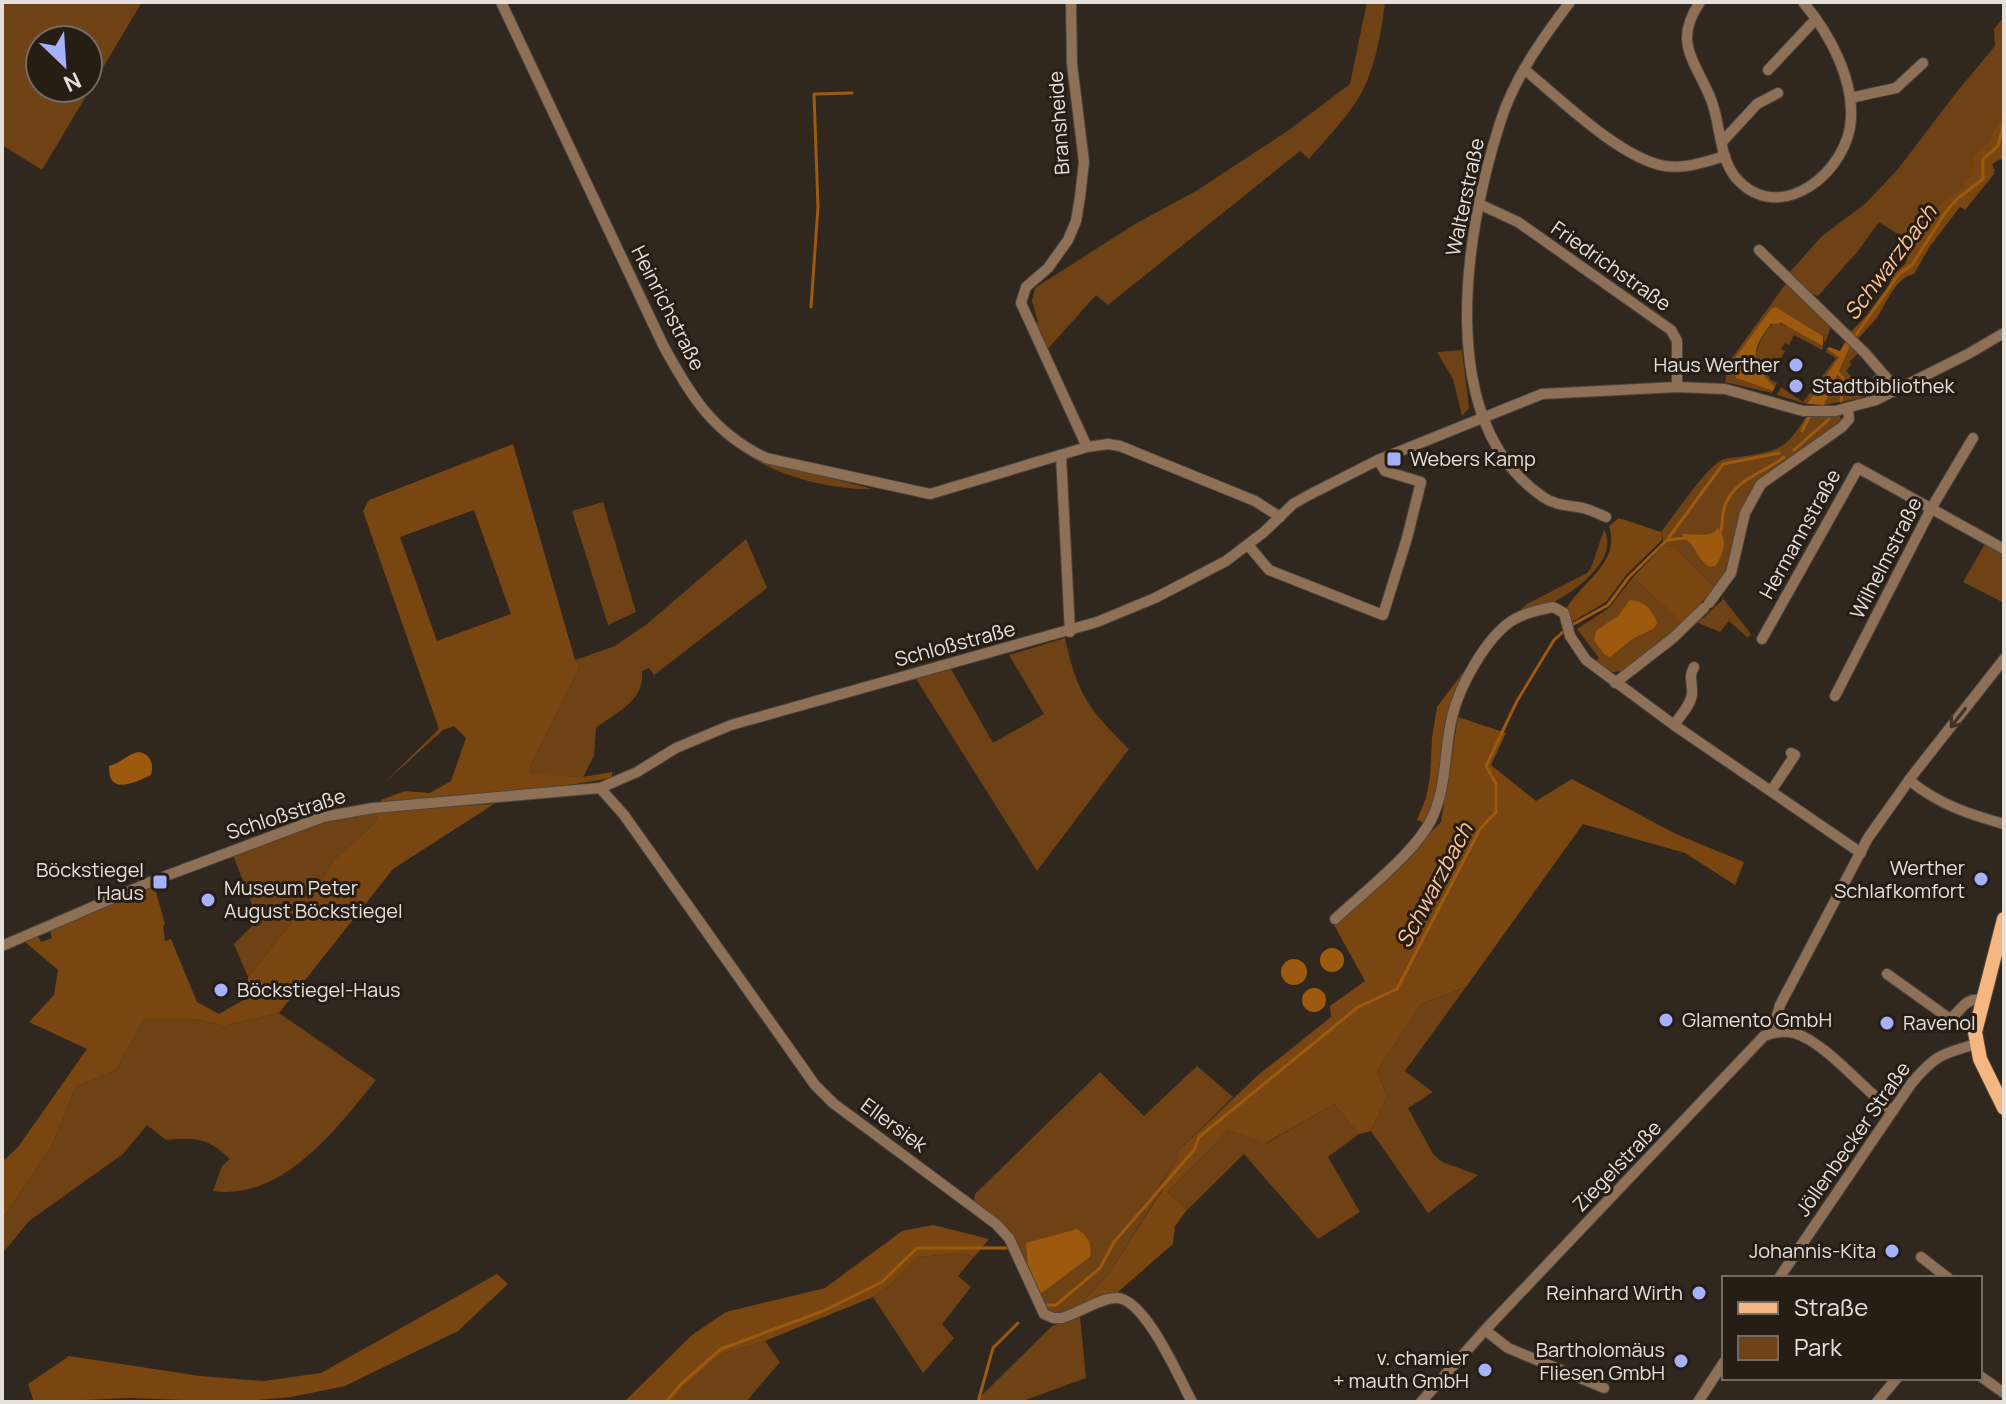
<svg xmlns="http://www.w3.org/2000/svg" width="2006" height="1404" font-family="Manrope,sans-serif">
  <style>
    .green { fill: #6f4215; fill-rule: evenodd }
    .forest { fill: #794611; fill-rule: evenodd }
    .water { fill: #9d5a0f }
    .lines { fill: none; stroke-linecap: round; stroke-linejoin: round }
    .stream { stroke: #9d5a0f; stroke-width: 3 }
    .minor-casing { stroke: #4d453d; stroke-width: 12 }
    .major-casing { stroke: #4d453d; stroke-width: 16 }
    .minor { stroke: #8e7057; stroke-width: 10 }
    .major { stroke: #f5b681; stroke-width: 14 }
    .oneway { stroke: #403226 }
    .poi-dot { fill: #a6b1fc; stroke: #261d15; stroke-width: 3 }
    .labels { text-anchor: middle; stroke-width: 6; stroke-linejoin: round; paint-order: stroke }
    .street-label { font-size: 20px; fill: #e6e0db; stroke: #261d15 }
    .poi-label { font-size: 20px; fill: #e6e0db; stroke: #261d15; text-anchor: end }
    .water-label { font-size: 22px; font-style: italic; fill: #fdc496; stroke: #261d15 }
  </style>
  <rect width="100%" height="100%" fill="#30271f"/>
  <!-- green -->
  <g class="green">
    <path d="M2,2H142L42,170L2,145ZM40,40H88V88H40Z"/>
    <path d="M1367,2H1385C1381,36 1374,77 1354,105C1341,124 1324,141 1309,159L1300,151L1108,305L1096,295L1045,352L1033,324L1038,322L1032,301L1035,288L1135,224L1196,191L1289,130L1350,84Z"/>
    <polygon points="2003,18 2004,160 2000,159 1992,164 1995,171 1963,187 1939,204 1913,244 1879,222 1858,251 1818,296 1810,293 1789,273 1822,236 1865,204 1898,169 1955,94 1995,46 1994,29"/>
    <polygon points="1787,282 1831,327 1825,343 1823,336 1776,307 1772,308 1736,378 1773,391 1772,393 1725,382 1729,362"/>
    <path d="M1776,322L1803,333L1823,346L1822,350L1794,335L1789,345L1785,343L1781,349L1785,351L1778,364L1770,361L1765,371L1771,380L1777,383L1775,387C1756,369 1749,361 1763,336C1767,329 1769,326 1776,322Z"/>
    <polygon points="1851,344 1860,352 1850,361 1851,365 1846,371 1862,386 1866,382 1871,387 1877,382 1872,377 1877,373 1886,384 1886,387 1857,399 1824,405"/>
    <polygon points="1827,349 1840,357 1807,404 1777,395 1781,387 1803,402 1836,358 1826,352"/>
    <polygon points="1462,350 1469,408 1462,416 1453,379 1437,352"/>
    <path d="M1839,415L1842,421L1759,482L1728,570L1715,587L1675,548L1664,545L1661,532C1673,517 1707,466 1722,460C1729,457 1739,457 1747,456C1783,450 1786,447 1806,417Z"/>
    <path d="M752,458L873,489C833,490 786,478 752,458Z"/>
    <polygon points="603,502 636,612 608,625 572,511"/>
    <path d="M1604,530C1620,557 1577,590 1556,601C1543,608 1527,611 1514,615L1527,604L1587,573L1591,568Z"/>
    <path d="M746,539L767,588L654,675L649,668L642,671C645,701 617,712 596,728L594,756L583,777L530,775V767L580,666L575,660L615,646L647,624Z"/>
    <polygon points="1985,544 2004,555 2004,603 1963,582"/>
    <polygon points="1633,577 1683,624 1628,670 1606,673 1593,663 1599,658 1577,629 1609,608"/>
    <path d="M1722,597L1751,634L1748,638L1729,621L1720,632L1696,622C1707,618 1712,607 1722,601Z"/>
    <path d="M1065,638C1077,694 1089,710 1129,749L1037,871L916,679L951,669L993,743L1044,714L1009,655Z"/>
    <polygon points="378,811 375,823 334,860 307,903 248,977 234,944 258,920 233,855 321,821"/>
    <polygon points="1466,987 1405,1071 1433,1092 1408,1108 1433,1154 1442,1162 1478,1175 1428,1213 1371,1131 1387,1096 1377,1072 1421,1004"/>
    <path d="M279,1013L376,1080C337,1128 283,1201 213,1191L222,1166L230,1159C208,1138 196,1137 166,1140L147,1125L123,1154L29,1221L2,1254V1219L52,1145L76,1086L115,1071L144,1019H195L224,1026Z"/>
    <polygon points="1197,1066 1233,1097 1178,1151 1177,1161 1160,1184 1163,1188 1108,1275 1084,1300 1086,1306 1057,1314 1045,1310 1029,1281 1014,1237 974,1200 975,1194 1100,1072 1144,1116"/>
    <polygon points="1334,1104 1359,1134 1328,1157 1360,1212 1318,1239 1244,1154 1187,1210 1168,1192 1228,1130 1267,1143"/>
    <polygon points="963,1253 974,1257 958,1276 971,1287 942,1324 954,1338 923,1373 873,1297 890,1285 917,1257"/>
    <polygon points="1080,1316 1086,1378 1020,1402 975,1402 1052,1326"/>
    <polygon points="765,1341 780,1362 746,1402 673,1402 684,1387 722,1354"/>
  </g>
  <!-- forest -->
  <g class="forest">
    <path d="M2004,112V160L2000,159L1992,164L1994,174L1965,210L1960,207L1930,246L1914,274C1894,278 1886,306 1875,320C1869,327 1862,334 1856,341L1849,334L1867,315L1889,285L1893,275L1905,264L1913,244L1939,204L1963,187L1964,181L1972,176L1973,156L1988,143Z"/>
    <path d="M513,444L575,660L580,666L530,767V774L583,777L612,772V778L530,791L381,803V800L405,791L430,793L451,781L466,738L454,726L443,730L383,784L439,729L363,511L369,500ZM474,510L511,614L437,641L400,537Z"/>
    <path d="M1619,518L1661,532L1662,540L1627,574L1606,602L1572,622L1567,608C1583,581 1621,562 1609,526Z"/>
    <polygon points="1664,545 1675,548 1715,587 1683,624 1633,577"/>
    <polygon points="1480,650 1461,682 1435,799 1424,823 1417,820 1426,798 1430,777 1432,738 1437,707"/>
    <polygon points="1458,717 1506,733 1491,765 1536,801 1572,779 1676,834 1744,862 1735,885 1685,853 1583,824 1466,987 1421,1004 1377,1072 1387,1096 1371,1131 1359,1134 1334,1104 1266,1143 1228,1130 1168,1192 1187,1210 1175,1226 1173,1244 1118,1292 1086,1306 1084,1300 1108,1275 1163,1189 1160,1185 1177,1161 1178,1151 1257,1076 1331,1017 1330,1006 1365,981 1334,925 1441,822"/>
    <polygon points="494,804 393,869 279,1013 224,1026 195,1019 144,1019 115,1071 76,1086 52,1145 2,1219 2,1162 18,1147 87,1049 29,1022 54,995 58,970 25,942 38,936 41,942 52,938 50,931 154,885 165,924 163,926 165,941 171,939 197,1002 219,1014 247,998 248,977 307,903 334,860 375,823 378,811"/>
    <polygon points="933,1225 989,1239 974,1257 963,1253 918,1257 890,1285 873,1297 765,1341 722,1354 684,1387 673,1402 624,1402 692,1335 726,1312 825,1288 902,1231"/>
    <polygon points="497,1274 508,1284 458,1331 345,1386 291,1397 236,1402 131,1398 34,1402 28,1384 69,1356 200,1376 264,1381 321,1373"/>
  </g>
  <!-- water -->
  <g class="water">
    <path d="M1776,307L1823,336V346L1781,323L1771,324C1750,350 1750,364 1775,387L1773,391L1736,378L1732,362L1772,308Z"/>
    <polygon points="1847,339 1851,344 1824,405 1807,404 1839,357 1827,349 1829,347 1840,351"/>
    <path d="M1718,528C1728,539 1724,555 1715,566L1710,567C1696,560 1697,544 1683,538V534C1696,533 1710,539 1718,528Z"/>
    <path d="M1630,600C1644,601 1654,611 1657,624L1653,629L1632,639L1610,657L1604,654L1594,640L1596,631L1618,616Z"/>
    <path d="M139,752C151,755 154,764 151,775C134,783 108,796 109,766C121,763 127,754 139,752Z"/>
    <circle cx="1332" cy="960" r="12"/>
    <circle cx="1294" cy="972" r="13"/>
    <circle cx="1314" cy="1000" r="12"/>
    <path d="M1077,1229C1088,1236 1092,1244 1090,1257L1040,1294L1028,1265L1026,1243Z"/>
  </g>
  <g class="lines">
    <!-- stream -->
    <g class="stream">
      <polyline points="811,307 818,207 814,94 852,93"/>
      <path d="M1853,339L1899,274L1912,265L1945,213L1957,199L1983,179C1983,152 1979,164 1998,146L2004,122"/>
      <polyline points="1836,371 1843,378 1841,401"/>
      <polyline points="1802,431 1810,415"/>
      <polyline points="1794,450 1829,419"/>
      <path d="M1721,531C1723,523 1722,512 1725,505C1737,477 1763,474 1784,457"/>
      <polyline points="1668,540 1685,538"/>
      <polyline points="1570,626 1608,605 1629,577 1667,540 1723,464 1779,453"/>
      <polyline points="1045,1305 1056,1305 1100,1268 1114,1242 1194,1150 1199,1137 1358,1007 1397,989 1480,829 1496,812 1496,784 1486,766 1517,701 1554,640 1564,631"/>
      <polyline points="666,1402 681,1384 721,1349 823,1311 882,1282 917,1248 1009,1248"/>
      <polyline points="978,1402 993,1348 1018,1323"/>
    </g>
    <defs>
      <g id="minor">
        <path d="M501,2L663,345C690,395 713,433 766,458L930,494L1087,447L1108,444L1120,446L1255,501L1280,517"/>
        <polyline points="1071,2 1072,64 1084,162 1080,197 1076,221 1068,240 1048,268 1026,287 1021,303 1087,447"/>
        <path d="M1570,2C1542,39 1514,78 1500,123C1465,232 1433,421 1543,497C1556,506 1569,505 1583,508C1591,510 1599,514 1606,517"/>
        <path d="M1700,2C1673,42 1694,59 1710,97C1721,122 1718,156 1736,178C1780,228 1849,171 1851,118C1853,77 1829,33 1803,2"/>
        <path d="M1524,69C1559,98 1621,159 1665,166C1686,169 1705,162 1725,156"/>
        <polyline points="1768,70 1816,19"/>
        <polyline points="1850,98 1896,88 1923,63"/>
        <polyline points="1722,142 1757,104 1778,93"/>
        <polyline points="1479,204 1518,222 1671,330 1677,341 1677,387"/>
        <polyline points="1759,250 1865,353 1897,390"/>
        <polyline points="1061,455 1070,632"/>
        <polyline points="1248,545 1269,570 1383,615 1407,538 1421,482 1385,471 1378,460"/>
        <polyline points="1709,603 1731,573 1745,513 1761,484 1842,427 1849,419 1848,409"/>
        <polyline points="1762,639 1858,468 2004,549"/>
        <polyline points="1615,683 1673,638 1704,608"/>
        <polyline points="1835,696 1932,507 1973,438"/>
        <path d="M1674,725C1680,716 1691,705 1692,694C1693,683 1688,677 1694,667"/>
        <path d="M1909,780C1938,804 1968,814 2004,824"/>
        <path d="M600,788L624,815L815,1085L833,1103L996,1224L1009,1238L1044,1314L1053,1318H1062C1079,1313 1098,1299 1115,1298C1144,1295 1180,1380 1192,1402"/>
        <polyline points="1771,791 1795,755 1791,753"/>
        <path d="M1335,919C1363,893 1416,852 1432,818C1447,787 1444,750 1452,717C1459,687 1486,637 1513,620C1525,613 1539,610 1553,607L1564,613L1570,636L1586,660L1674,725L1861,853"/>
        <polyline points="2,946 155,880 323,817 373,808 600,788 637,772 676,748 731,725 1097,622 1155,598 1226,561 1264,532 1293,504 1309,495 1378,460 1542,394 1677,387 1725,389 1803,411 1835,411 1876,400 1968,354 2004,333"/>
        <path d="M1887,974L1950,1019C1962,1010 1965,997 1982,1000"/>
        <polyline points="1778,1031 1776,1019 1780,1005 1868,838 1912,776 2004,659"/>
        <polyline points="1921,1257 1948,1278"/>
        <path d="M1779,1278L1911,1084C1934,1056 1941,1054 1976,1044"/>
        <polyline points="1485,1330 1508,1348 1604,1388"/>
        <polyline points="1980,1376 2004,1393"/>
        <path d="M1421,1402L1485,1330L1764,1036C1774,1032 1783,1030 1794,1033C1826,1042 1864,1091 1893,1111"/>
        <polyline points="1698,1402 1724,1362"/>
        <polyline points="1877,1402 1897,1378"/>
      </g>
      <polyline id="major" points="2004,919 1975,1032 1980,1059 2004,1108"/>
    </defs>
    <!-- minor casing -->
    <use href="#minor" class="minor-casing"/>
    <!-- major casing -->
    <use href="#major" class="major-casing"/>
    <!-- minor -->
    <use href="#minor" class="minor"/>
    <!-- major -->
    <use href="#major" class="major"/>
  </g>
  <!-- one-way arrows -->
  <defs><path id="oneway-shaft" d="M-6 0H5M1.5-3L5.5 0L1.5 3" fill="none" stroke-width="1.6" stroke-linecap="round" stroke-linejoin="round" transform="scale(2)"/></defs>
  <use class="oneway" href="#oneway-shaft" transform="translate(1958 718) rotate(128)"/>
  <!-- markers -->
  <g class="poi-dot">
    <circle cx="1796" cy="365" r="8"/>
    <circle cx="1796" cy="386" r="8"/>
    <rect x="1386" y="451" width="16" height="16" rx="4"/>
    <circle cx="1981" cy="879" r="8"/>
    <rect x="152" y="874" width="16" height="16" rx="4"/>
    <circle cx="208" cy="900" r="8"/>
    <circle cx="221" cy="990" r="8"/>
    <circle cx="1666" cy="1020" r="8"/>
    <circle cx="1887" cy="1023" r="8"/>
    <circle cx="1892" cy="1251" r="8"/>
    <circle cx="1699" cy="1293" r="8"/>
    <circle cx="1681" cy="1361" r="8"/>
    <circle cx="1485" cy="1370" r="8"/>
  </g>
  <g class="labels">
    <!-- street labels -->
    <g class="street-label">
      <text transform="translate(1059 123) rotate(-94)" y="7">Bransheide</text>
      <text transform="translate(1465 197) rotate(-78)" y="7">Walterstraße</text>
      <text transform="translate(1611 266) rotate(35)" y="7">Friedrichstraße</text>
      <text transform="translate(668 308) rotate(63)" y="7">Heinrichstraße</text>
      <text transform="translate(1800 534) rotate(-61)" y="7">Hermannstraße</text>
      <text transform="translate(1886 558) rotate(-63)" y="7">Wilhelmstraße</text>
      <text transform="translate(955 644) rotate(-15)" y="7">Schloßstraße</text>
      <text transform="translate(286 814) rotate(-18)" y="7">Schloßstraße</text>
      <text transform="translate(894 1125) rotate(36)" y="7">Ellersiek</text>
      <text transform="translate(1853 1139) rotate(-55)" y="7">Jöllenbecker Straße</text>
      <text transform="translate(1617 1166) rotate(-46)" y="7">Ziegelstraße</text>
    </g>
    <!-- poi labels -->
    <g class="poi-label">
      <text x="1780" y="372">Haus Werther</text>
      <text x="1812" y="393" text-anchor="start">Stadtbibliothek</text>
      <text x="1410" y="466" text-anchor="start">Webers Kamp</text>
      <text x="1965" y="875">Werther<tspan x="1965" dy="23">Schlafkomfort</tspan></text>
      <text x="144" y="877">Böckstiegel<tspan x="144" dy="23">Haus</tspan></text>
      <text x="224" y="895" text-anchor="start">Museum Peter<tspan x="224" dy="23">August Böckstiegel</tspan></text>
      <text x="237" y="997" text-anchor="start">Böckstiegel-Haus</text>
      <text x="1682" y="1027" text-anchor="start">Glamento GmbH</text>
      <text x="1903" y="1030" text-anchor="start">Ravenol</text>
      <text x="1876" y="1258">Johannis-Kita</text>
      <text x="1683" y="1300">Reinhard Wirth</text>
      <text x="1665" y="1357">Bartholomäus<tspan x="1665" dy="23">Fliesen GmbH</tspan></text>
      <text x="1469" y="1365">v. chamier<tspan x="1469" dy="23">+ mauth GmbH</tspan></text>
    </g>
    <!-- water labels -->
    <g class="water-label">
      <text transform="translate(1890 262) rotate(-53)" y="8">Schwarzbach</text>
      <text transform="translate(1434 885) rotate(-62)" y="8">Schwarzbach</text>
    </g>
  </g>
  <!-- border -->
  <rect width="2006" height="1404" fill="none" stroke="#e6e0db" stroke-width="8"/>
  <!-- legend -->
  <rect x="1722" y="1276" width="260" height="104" fill="#261d15" stroke="#736b64" stroke-width="2"/>
  <rect x="1738" y="1302" width="40" height="12" fill="#f5b681" stroke="#736b64" stroke-width="2"/>
  <text x="1794" y="1316" font-size="24" fill="#e6e0db">Straße</text>
  <rect x="1738" y="1336" width="40" height="24" fill="#6f4215" stroke="#736b64" stroke-width="2"/>
  <text x="1794" y="1356" font-size="24" fill="#e6e0db">Park</text>
  <!-- north arrow -->
  <g transform="translate(64 64) rotate(155)"><circle r="38" fill="#261d15" stroke="#736b64" stroke-width="2"/>
  <path d="M0-6L14 30L0 20L-14 30Z" fill="#a6b1fc"/>
  <text y="-12" font-size="22" font-weight="bold" text-anchor="middle" fill="#e6e0db">N</text>
  </g>
</svg>
